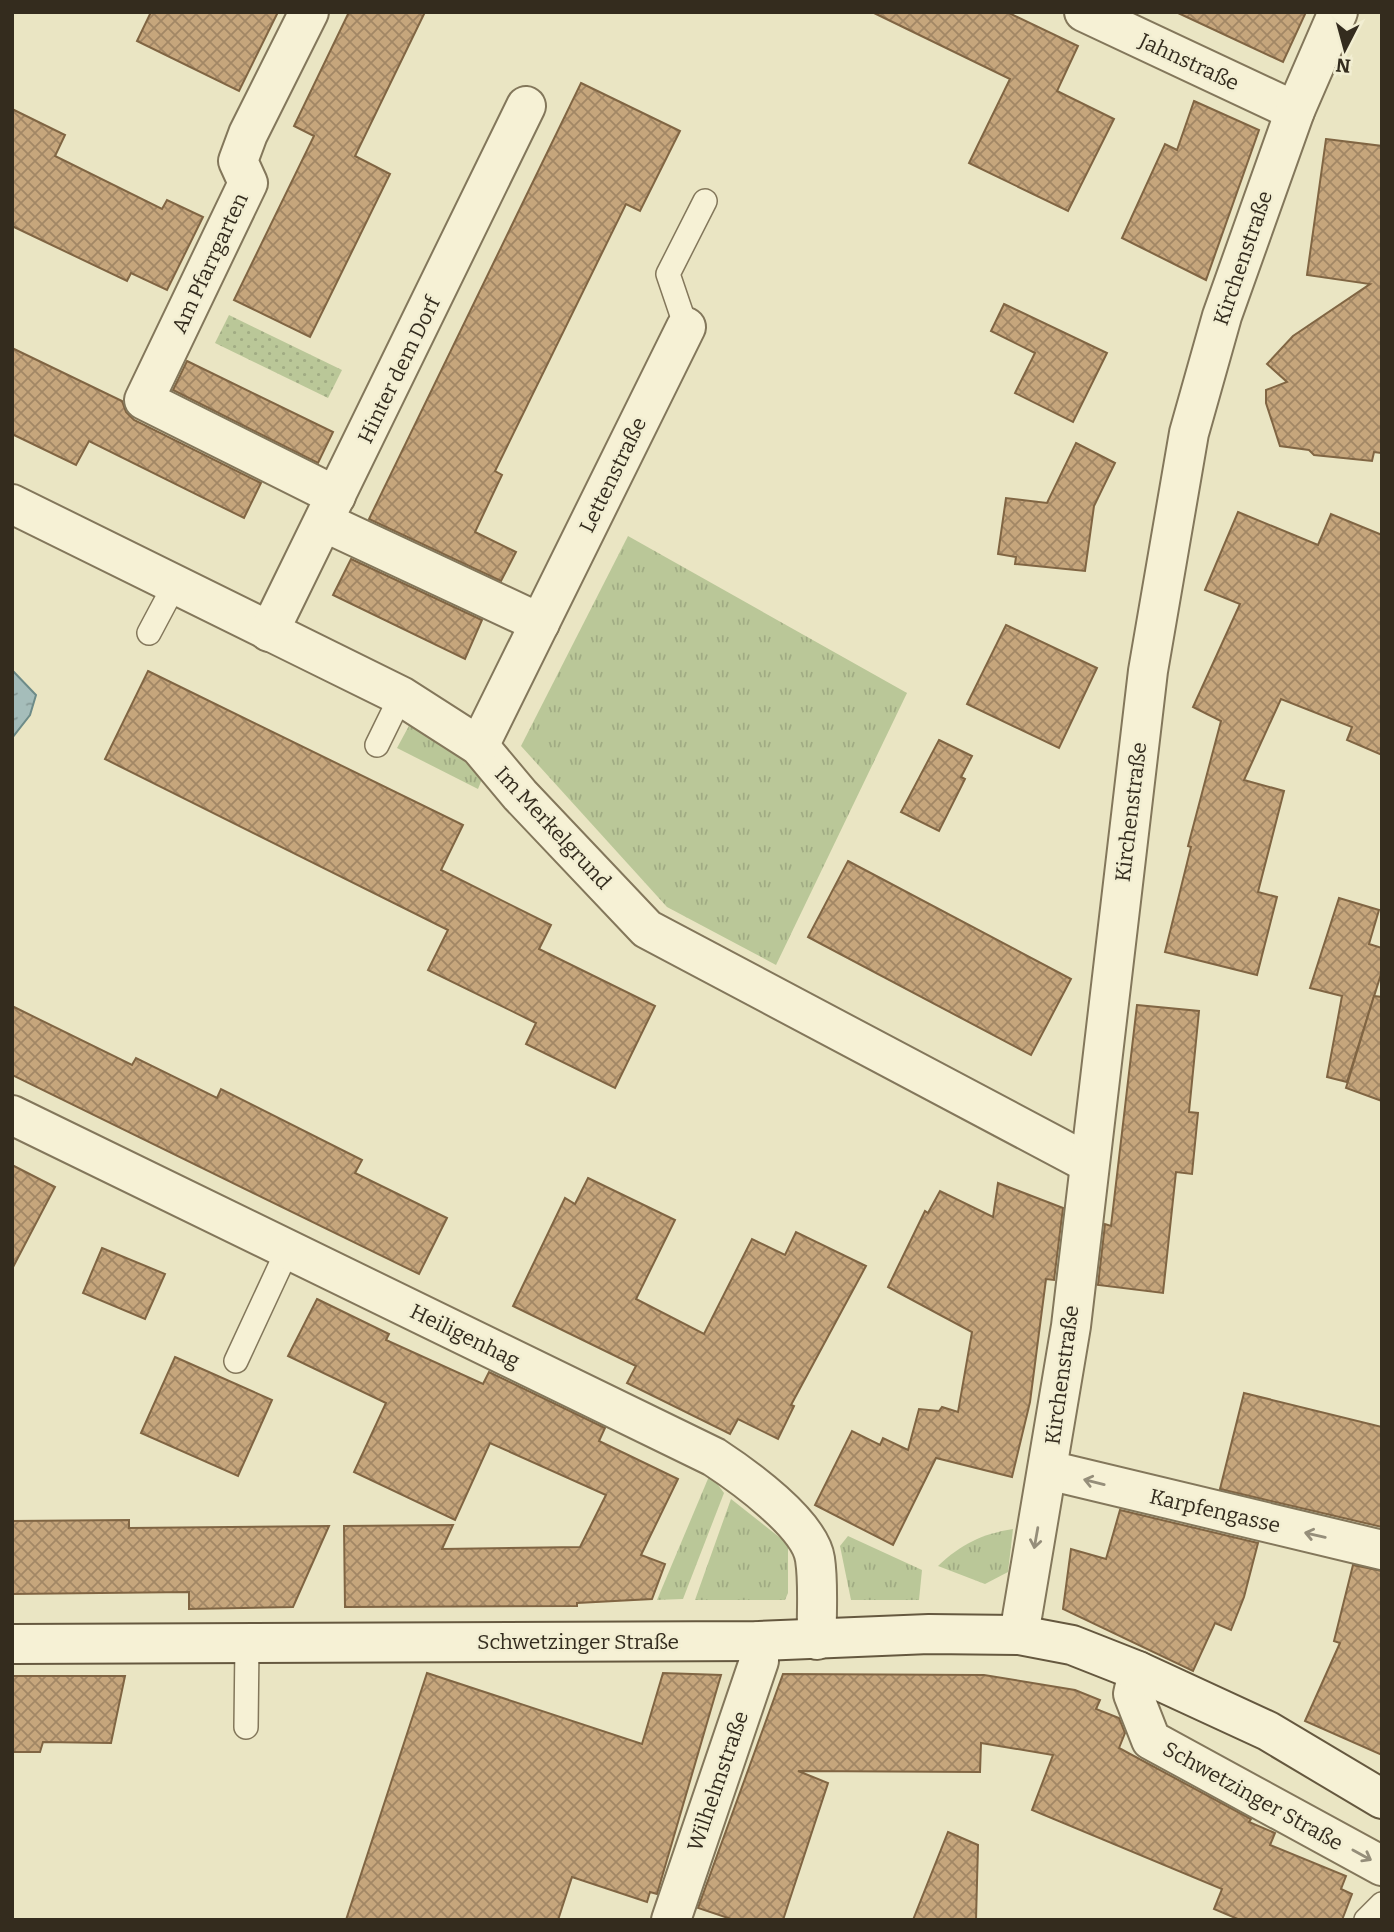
<svg xmlns="http://www.w3.org/2000/svg" width="1394" height="1932" font-family="Bitter,serif">
  <style>
    .grass { fill: url(#grass-tufts) }
    .park { fill: url(#park-dots) }
    .water { fill: url(#water-ripples); stroke: #6d8b88; stroke-width: 2 }
    .building { fill: url(#building-cross-hatch); stroke: #806543; stroke-width: 2 }
    .lines { fill: none; stroke-linecap: round; stroke-linejoin: round }
    .service-casing { stroke: #83775b; stroke-width: 26 }
    .minor-casing { stroke: #83775b; stroke-width: 42 }
    .secondary-casing { stroke: #65583f; stroke-width: 42 }
    .service { stroke: #f6f1d5; stroke-width: 23 }
    .minor { stroke: #f6f1d5; stroke-width: 38 }
    .secondary { stroke: #f6f1d5; stroke-width: 38 }
    .oneway { stroke: #958e7a }
    .labels { text-anchor: middle; stroke-width: 5; stroke-linejoin: round; paint-order: stroke }
    .street-label { font-size: 21px; fill: #342c1e; stroke: #f2eed2 }
  </style>
  <defs>
    <pattern id="grass-tufts" width="24" height="20" patternUnits="userSpaceOnUse" patternTransform="scale(1.75)"><rect width="24" height="20" fill="#bac798"/><path d="M3 7l-1-3M5 7V3M7 7l1-3M15 17l-1-3M17 17v-4M19 17l1-3" fill="none" stroke="#a0ab83"/></pattern>
    <pattern id="park-dots" width="8" height="8" patternUnits="userSpaceOnUse" patternTransform="scale(1.75)"><rect width="8" height="8" fill="#bac798"/><path d="M2 2h.1M6 6h.1" fill="none" stroke="#a0ab83" stroke-width="1.8" stroke-linecap="round"/></pattern>
    <pattern id="water-ripples" width="26" height="14" patternUnits="userSpaceOnUse" patternTransform="scale(1.75)"><rect width="26" height="14" fill="#a5bdba"/><path d="M2 4q2-2 4 0t4 0M15 11q2-2 4 0t4 0" fill="none" stroke="#879a97"/></pattern>
    <pattern id="building-cross-hatch" width="8" height="8" patternUnits="userSpaceOnUse" patternTransform="scale(1.75)"><rect width="8" height="8" fill="#c6a67c"/><path d="M0 0l8 8M0 8l8-8" fill="none" stroke="#a28765"/></pattern>
  </defs>
  <rect width="100%" height="100%" fill="#eae5c3"/>
  <!-- grass -->
  <g class="grass">
    <polygon points="628,536 907,693 776,965 667,907 521,746"/>
    <polygon points="411,722 450,747 482,779 478,789 397,748"/>
    <polygon points="710,1474 724,1493 683,1599 657,1600"/>
    <polygon points="731,1499 788,1544 788,1593 785,1600 695,1600"/>
    <path d="M1013,1529L1008,1572L985,1584L938,1566C961,1544 982,1534 1013,1529Z"/>
    <polygon points="848,1536 922,1570 919,1600 851,1600 840,1546"/>
  </g>
  <!-- park -->
  <polygon class="park" points="229,315 342,370 328,398 215,343"/>
  <!-- water -->
  <polygon class="water" points="12,670 36,695 30,715 12,738"/>
  <!-- building -->
  <g class="building">
    <polygon points="151,12 278,12 239,91 137,41"/>
    <polygon points="349,12 425,12 355,156 390,174 310,337 234,300 314,136 294,126"/>
    <polygon points="872,12 1007,12 1078,46 1057,91 1114,119 1068,211 969,163 1010,79"/>
    <polygon points="1176,12 1306,12 1283,62"/>
    <polygon points="581,83 680,131 640,211 626,204 495,471 502,475 475,532 516,552 501,581 369,519"/>
    <polygon points="1194,101 1259,130 1206,280 1122,238 1165,144 1177,150"/>
    <polygon points="12,109 65,135 55,156 162,209 167,200 203,217 167,290 131,273 127,281 12,226"/>
    <polygon points="1326,139 1382,146 1382,453 1374,452 1372,461 1314,455 1309,450 1280,446 1266,403 1266,390 1287,382 1267,364 1293,336 1370,284 1307,275"/>
    <polygon points="1004,304 1107,353 1073,422 1015,393 1035,353 991,331"/>
    <polygon points="12,348 122,401 126,412 134,420 261,483 244,518 89,441 76,465 12,434"/>
    <polygon points="187,361 333,432 318,463 173,390"/>
    <polygon points="1076,443 1115,463 1094,506 1085,571 1015,564 1016,557 998,554 1006,498 1047,503"/>
    <polygon points="1238,512 1318,545 1331,514 1382,535 1382,755 1347,740 1352,727 1281,699 1244,780 1284,791 1258,892 1277,897 1257,975 1165,952 1191,847 1188,846 1221,721 1193,707 1240,604 1205,590"/>
    <polygon points="351,559 482,620 465,659 333,595"/>
    <polygon points="1006,625 1097,668 1059,748 967,704"/>
    <polygon points="148,671 463,825 441,870 551,925 539,949 655,1006 615,1088 526,1044 536,1023 428,970 448,930 105,759"/>
    <polygon points="939,740 972,756 961,777 965,779 939,831 901,812"/>
    <polygon points="848,861 1071,979 1031,1055 808,937"/>
    <polygon points="1339,898 1379,910 1369,944 1382,948 1382,971 1347,1082 1327,1077 1342,996 1310,988"/>
    <polygon points="1374,996 1382,997 1382,1101 1346,1088"/>
    <polygon points="1137,1005 1199,1011 1189,1112 1198,1113 1192,1174 1176,1172 1163,1293 1098,1285 1105,1224 1111,1226"/>
    <polygon points="12,1006 132,1065 136,1058 217,1098 221,1089 362,1160 355,1173 447,1218 419,1274 12,1075"/>
    <polygon points="12,1165 55,1187 12,1269"/>
    <polygon points="588,1178 675,1220 636,1299 704,1334 752,1239 785,1255 796,1232 866,1266 791,1405 794,1406 778,1439 738,1419 730,1434 627,1383 636,1366 513,1306 565,1198 575,1204"/>
    <polygon points="998,1183 1063,1208 1054,1280 1046,1279 1030,1402 1012,1477 936,1458 893,1545 815,1505 852,1431 880,1445 883,1438 908,1450 919,1409 939,1411 942,1407 958,1412 972,1332 888,1287 925,1211 928,1213 940,1191 993,1217"/>
    <polygon points="102,1248 165,1274 145,1319 83,1293"/>
    <polygon points="317,1299 389,1334 386,1340 483,1384 489,1372 605,1428 599,1441 678,1479 641,1555 665,1564 652,1599 577,1603 577,1606 345,1607 344,1526 453,1525 442,1549 580,1547 606,1495 490,1443 455,1520 354,1472 386,1403 288,1356"/>
    <polygon points="175,1357 272,1400 238,1476 141,1433"/>
    <polygon points="1244,1393 1382,1427 1382,1527 1220,1489"/>
    <polygon points="1120,1510 1258,1543 1244,1597 1231,1630 1215,1623 1193,1671 1063,1609 1071,1549 1106,1559"/>
    <polygon points="129,1520 129,1528 329,1526 293,1607 189,1609 189,1592 12,1594 12,1521"/>
    <polygon points="1353,1565 1382,1571 1382,1755 1305,1721 1340,1643 1334,1641"/>
    <polygon points="427,1673 642,1744 663,1673 721,1675 657,1894 650,1892 647,1902 572,1877 558,1920 346,1920"/>
    <polygon points="783,1674 984,1675 1075,1690 1100,1700 1096,1709 1119,1718 1125,1733 1119,1748 1251,1819 1249,1822 1275,1833 1270,1845 1346,1876 1341,1889 1352,1894 1342,1920 1240,1920 1214,1909 1222,1889 1032,1810 1053,1755 981,1743 980,1772 798,1771 828,1783 783,1920 734,1920 698,1908"/>
    <polygon points="12,1676 125,1676 111,1743 43,1742 40,1752 12,1752"/>
    <polygon points="948,1832 978,1845 976,1920 913,1920"/>
  </g>
  <g class="lines">
    <defs>
      <g id="service">
        <polyline points="686,327 668,274 705,201"/>
        <polyline points="149,633 174,586"/>
        <polyline points="377,745 401,696"/>
        <polyline points="236,1361 288,1249"/>
        <polyline points="246,1727 247,1644"/>
        <polyline points="1366,1920 1382,1904"/>
      </g>
      <g id="minor">
        <polyline points="309,12 248,134 238,161 248,183 144,400 336,496"/>
        <polyline points="1084,12 1295,111"/>
        <polyline points="12,504 401,696 479,746 520,795 647,929 1088,1163"/>
        <polyline points="324,522 540,623"/>
        <polyline points="269,632 526,106"/>
        <polyline points="479,746 686,327"/>
        <path d="M12,1115L714,1457C743,1476 810,1524 815,1559C819,1585 816,1614 817,1640"/>
        <polyline points="1048,1470 1382,1550"/>
        <polyline points="1019,1635 1071,1326 1148,671 1189,433 1222,316 1295,111 1338,12"/>
        <polyline points="1138,1671 1133,1694 1151,1740 1382,1866"/>
        <polyline points="671,1920 759,1661 759,1641"/>
      </g>
      <polyline id="secondary" points="12,1644 759,1641 929,1634 1019,1635 1072,1645 1138,1671 1268,1731 1382,1799"/>
    </defs>
    <!-- service casing -->
    <use href="#service" class="service-casing"/>
    <!-- minor casing -->
    <use href="#minor" class="minor-casing"/>
    <!-- secondary casing -->
    <use href="#secondary" class="secondary-casing"/>
    <!-- service -->
    <use href="#service" class="service"/>
    <!-- minor -->
    <use href="#minor" class="minor"/>
    <!-- secondary -->
    <use href="#secondary" class="secondary"/>
  </g>
  <!-- one-way arrows -->
  <defs><path id="oneway-shaft" d="M-6 0H5M1.5-3L5.5 0L1.5 3" fill="none" stroke-width="1.6" stroke-linecap="round" stroke-linejoin="round" transform="scale(1.75)"/></defs>
  <g class="oneway">
    <use href="#oneway-shaft" transform="translate(1094 1482) rotate(-166)"/>
    <use href="#oneway-shaft" transform="translate(1315 1535) rotate(-167)"/>
    <use href="#oneway-shaft" transform="translate(1036 1538) rotate(100)"/>
    <use href="#oneway-shaft" transform="translate(1362 1855) rotate(29)"/>
  </g>
  <g class="labels">
    <!-- street labels -->
    <g class="street-label">
      <text transform="translate(1189 62) rotate(25)" y="7">Jahnstraße</text>
      <text transform="translate(1243 258) rotate(-71)" y="7">Kirchenstraße</text>
      <text transform="translate(210 263) rotate(-65)" y="7">Am Pfarrgarten</text>
      <text transform="translate(399 370) rotate(-64)" y="7">Hinter dem Dorf</text>
      <text transform="translate(613 475) rotate(-64)" y="7">Lettenstraße</text>
      <text transform="translate(1131 812) rotate(-83)" y="7">Kirchenstraße</text>
      <text transform="translate(553 828) rotate(47)" y="7">Im Merkelgrund</text>
      <text transform="translate(465 1336) rotate(26)" y="7">Heiligenhag</text>
      <text transform="translate(1062 1375) rotate(-82)" y="7">Kirchenstraße</text>
      <text transform="translate(1215 1511) rotate(13)" y="7">Karpfengasse</text>
      <text x="578" y="1649">Schwetzinger Straße</text>
      <text transform="translate(718 1781) rotate(-71)" y="7">Wilhelmstraße</text>
      <text transform="translate(1253 1796) rotate(29)" y="7">Schwetzinger Straße</text>
    </g>
  </g>
  <!-- border -->
  <rect width="1394" height="1932" fill="none" stroke="#342c1e" stroke-width="28"/>
  <!-- north arrow -->
  <g transform="translate(1345 49) rotate(186)" stroke="#f2eed2" stroke-width="5" paint-order="stroke">
  <path d="M0-5L12 26L0 18L-12 26Z" fill="#342c1e"/>
  <text y="-10" font-size="19" font-weight="bold" text-anchor="middle" fill="#342c1e">N</text>
  </g>
</svg>
